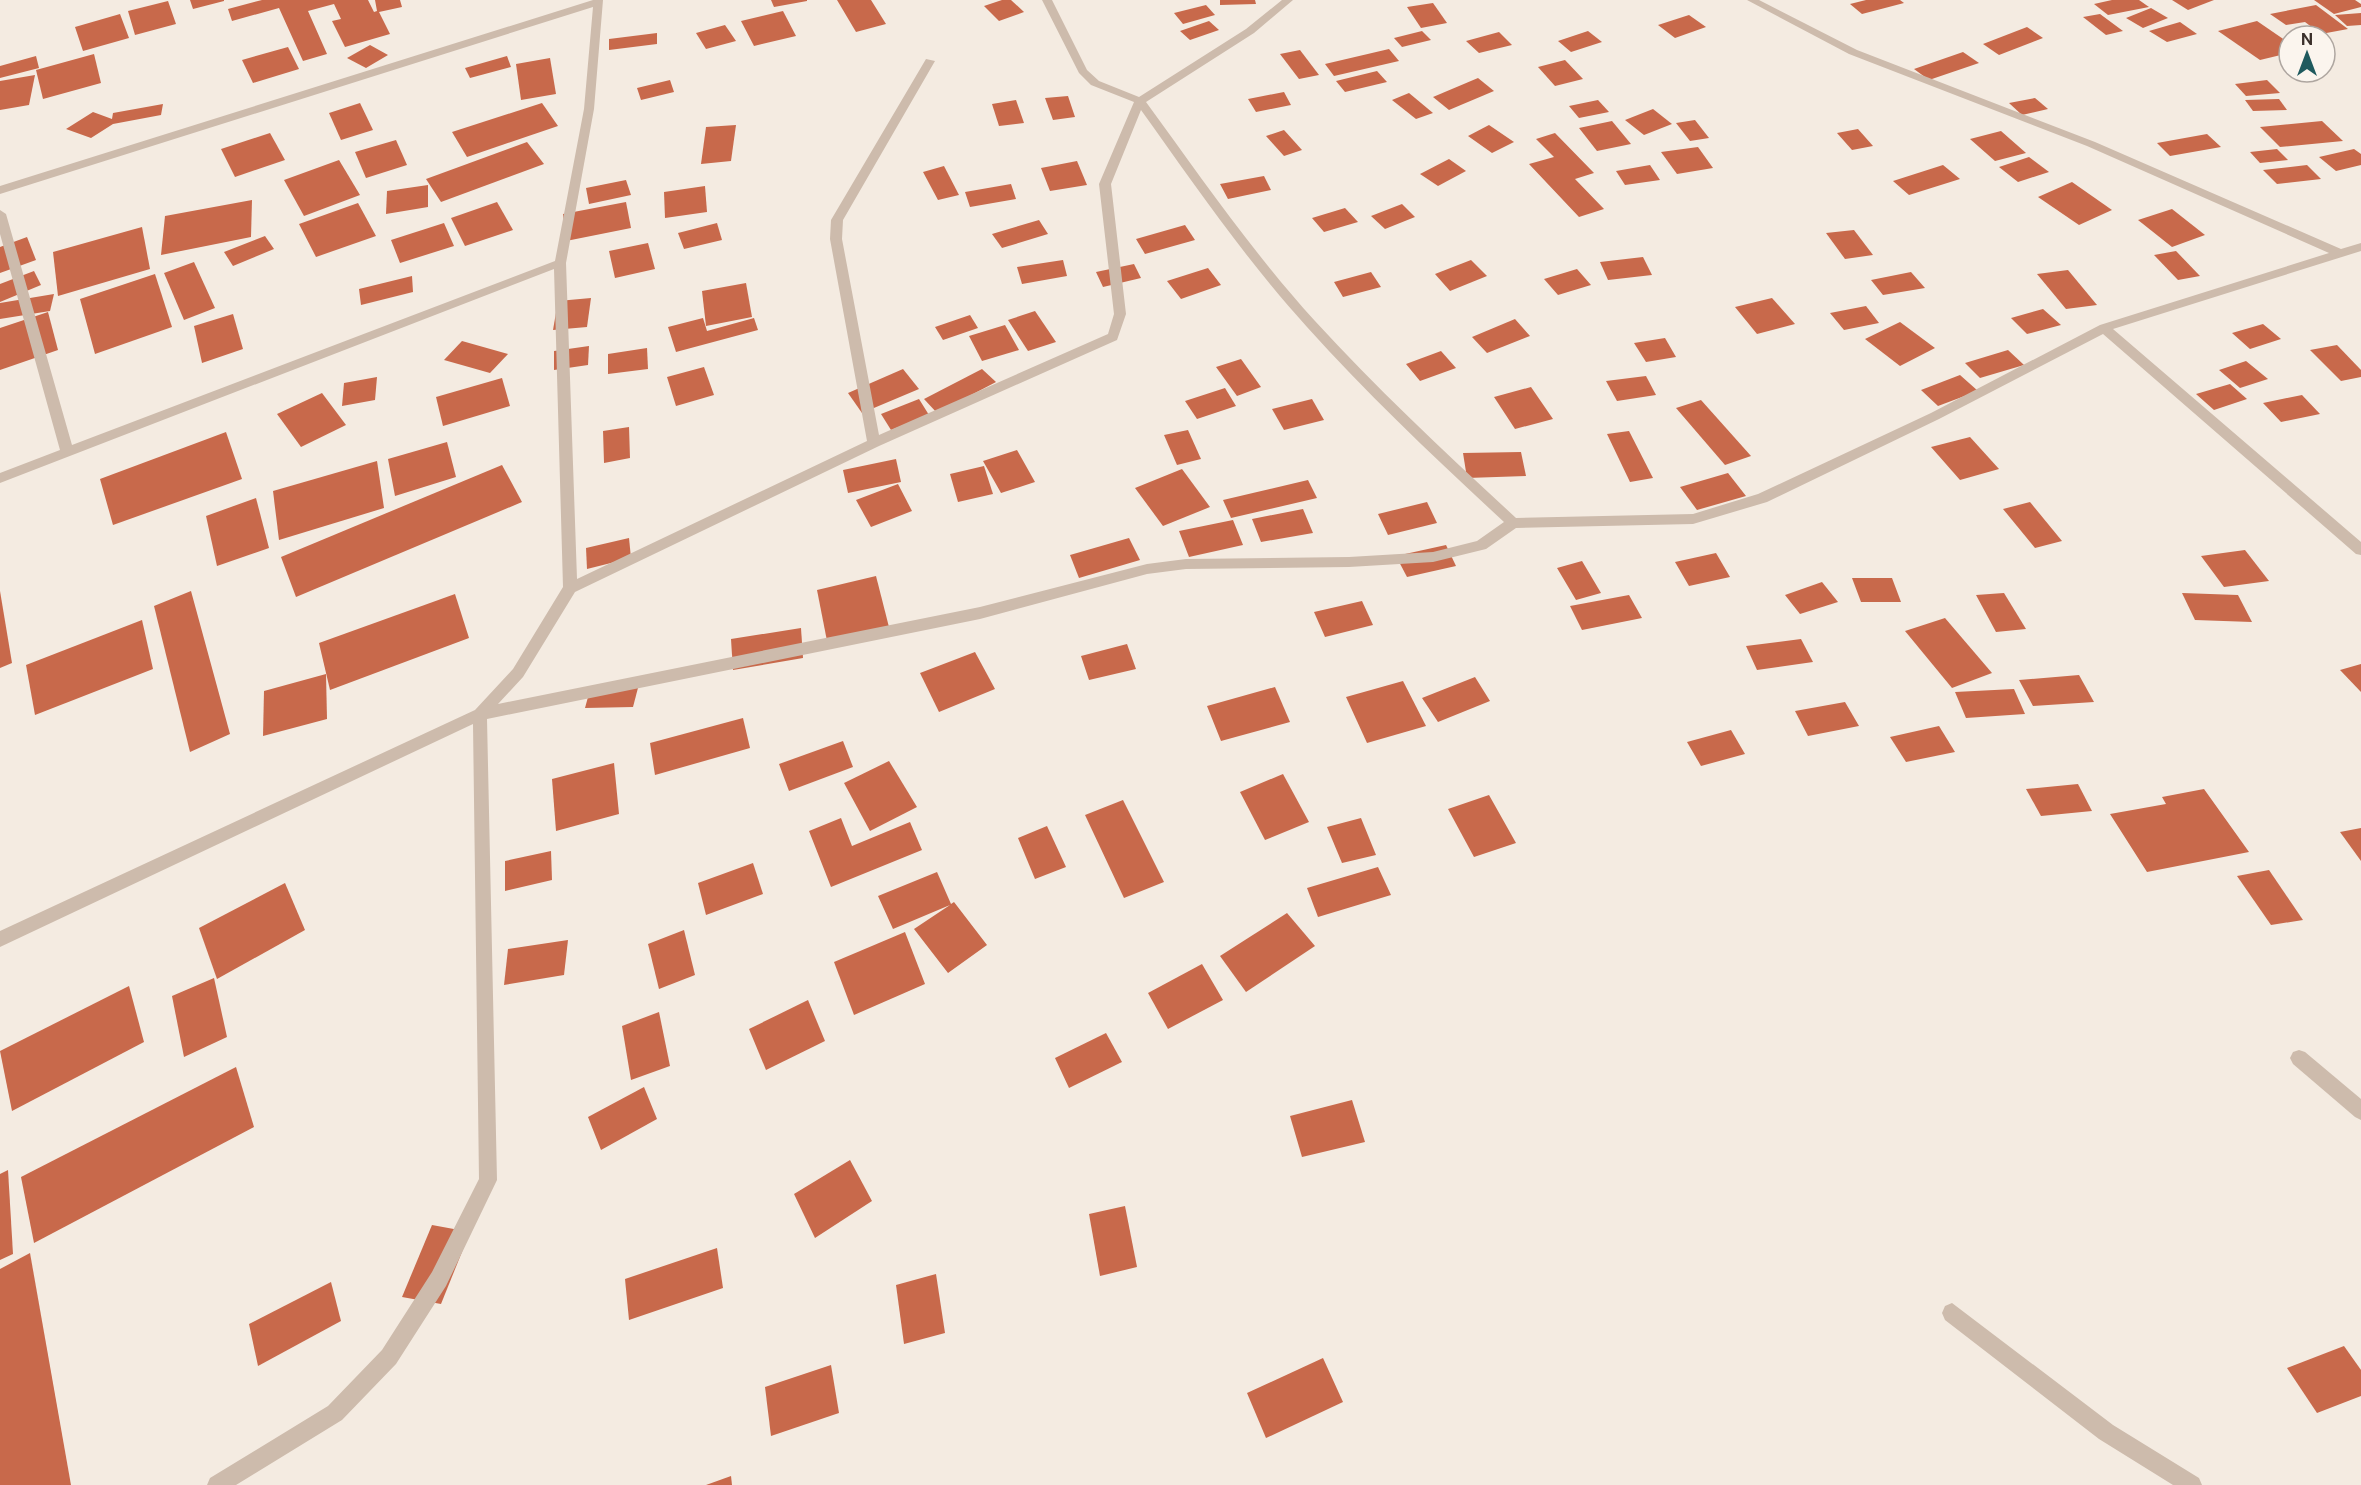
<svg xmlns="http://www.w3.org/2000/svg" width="2361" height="1485" font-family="'Public Sans',sans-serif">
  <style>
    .building { fill: #c8694b }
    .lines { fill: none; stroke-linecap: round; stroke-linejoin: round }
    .minor { fill: #cdbbac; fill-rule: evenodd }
  </style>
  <rect width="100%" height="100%" fill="#f4ebe1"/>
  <!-- building -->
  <g class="building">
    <polygon points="190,0 224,0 224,1 193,9"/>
    <polygon points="262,0 368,0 374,12 377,11 375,0 400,0 402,7 379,12 390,34 345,47 332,21 341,19 334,4 308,11 327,54 303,61 279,8 232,21 228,9"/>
    <polygon points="771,0 807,0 807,1 774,7"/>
    <polygon points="837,0 871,0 886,24 856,32"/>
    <polygon points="1002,0 1011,0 1024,12 999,21 984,6"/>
    <polygon points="1220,0 1255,0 1256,4 1220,5"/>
    <polygon points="1866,0 1900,0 1904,3 1862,14 1850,4"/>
    <polygon points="2112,0 2139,0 2149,7 2108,15 2094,4"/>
    <polygon points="2172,0 2214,0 2188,10"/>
    <polygon points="2314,0 2355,0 2361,4 2361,7 2334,14"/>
    <polygon points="168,1 176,24 135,35 128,11"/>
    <polygon points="1433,3 1447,23 1421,28 1407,7"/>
    <polygon points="1206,5 1215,15 1183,24 1174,13"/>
    <polygon points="2316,5 2348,29 2321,34 2305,22 2286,25 2270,14"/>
    <polygon points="2151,8 2168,18 2143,28 2126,18"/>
    <polygon points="783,11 796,36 754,46 741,21"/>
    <polygon points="2361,13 2361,25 2347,26 2335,15"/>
    <polygon points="120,14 129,38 83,51 75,27"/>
    <polygon points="2100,14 2123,31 2106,35 2083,17"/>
    <polygon points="1689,15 1706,27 1675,38 1658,25"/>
    <polygon points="1209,21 1219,30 1190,40 1180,31"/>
    <polygon points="2257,21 2289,43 2289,53 2260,60 2218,31"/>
    <polygon points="2180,22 2197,34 2167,42 2149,31"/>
    <polygon points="725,25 736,41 706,49 696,33"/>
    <polygon points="2027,27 2043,38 1999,55 1983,44"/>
    <polygon points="1422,31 1431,40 1402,47 1394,38"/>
    <polygon points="1588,31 1602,42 1571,52 1558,41"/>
    <polygon points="1499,32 1512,45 1479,53 1466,41"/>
    <polygon points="657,33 657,44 609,50 609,39"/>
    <polygon points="370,45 388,55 366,68 347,58"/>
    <polygon points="288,47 299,69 253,83 242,60"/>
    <polygon points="1389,49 1399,61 1334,76 1325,64"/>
    <polygon points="1300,50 1319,75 1299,79 1280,54"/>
    <polygon points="1963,52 1979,63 1929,80 1914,69"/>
    <polygon points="94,54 101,83 43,99 36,70"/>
    <polygon points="36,56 39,68 0,78 0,66"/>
    <polygon points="507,56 511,67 470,78 465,68"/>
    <polygon points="550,58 556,94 521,100 516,64"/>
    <polygon points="1565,60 1583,79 1555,86 1538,67"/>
    <polygon points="1377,71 1387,82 1345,92 1336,81"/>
    <polygon points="35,75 29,105 0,110 0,81"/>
    <polygon points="1478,78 1494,91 1449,110 1433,97"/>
    <polygon points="670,80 674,92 641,100 637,88"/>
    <polygon points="2267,80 2280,93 2246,96 2235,84"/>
    <polygon points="1284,92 1291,105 1256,112 1248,99"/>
    <polygon points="1409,93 1433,113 1416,119 1392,100"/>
    <polygon points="1068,96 1075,117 1053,120 1045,98"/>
    <polygon points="2035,98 2048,109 2022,115 2009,103"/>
    <polygon points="2279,99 2287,110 2253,111 2245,100"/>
    <polygon points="1016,100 1024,123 999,126 992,104"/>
    <polygon points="1598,100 1609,112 1579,118 1569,106"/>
    <polygon points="360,103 373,130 341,140 329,113"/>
    <polygon points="542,103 558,126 467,157 452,132"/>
    <polygon points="163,104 161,115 113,124 91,138 66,129 93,112 112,119 113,113"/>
    <polygon points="1653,109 1672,124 1644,135 1625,120"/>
    <polygon points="1695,120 1709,138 1690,141 1676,123"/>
    <polygon points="1612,121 1631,144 1597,151 1579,128"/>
    <polygon points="2322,121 2343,141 2280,147 2260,127"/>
    <polygon points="736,125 731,161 701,164 706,127"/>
    <polygon points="1489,125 1514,142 1492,153 1468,136"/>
    <polygon points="1858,129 1873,146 1852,150 1837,133"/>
    <polygon points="1284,130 1302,150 1284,156 1266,136"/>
    <polygon points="2001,131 2026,153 1995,161 1970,139"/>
    <polygon points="270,133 285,160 235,177 221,149"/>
    <polygon points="1555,133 1594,173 1575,179 1604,209 1579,217 1529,164 1554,157 1536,139"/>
    <polygon points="2207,134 2221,147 2170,156 2157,143"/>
    <polygon points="396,140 407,165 366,178 355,152"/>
    <polygon points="527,142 544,164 441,202 426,179"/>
    <polygon points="1698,147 1713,168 1677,174 1661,152"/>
    <polygon points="2277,149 2288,160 2260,163 2250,152"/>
    <polygon points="2354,149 2361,154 2361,165 2336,171 2319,157"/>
    <polygon points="2029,157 2049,172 2018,182 1999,167"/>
    <polygon points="1449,159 1466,171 1438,186 1420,174"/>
    <polygon points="339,160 360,195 304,216 284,180"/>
    <polygon points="1077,161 1087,185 1050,191 1041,168"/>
    <polygon points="1650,165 1660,180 1625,185 1616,171"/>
    <polygon points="1943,165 1960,179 1909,195 1893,181"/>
    <polygon points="2307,165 2321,179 2277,184 2263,170"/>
    <polygon points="944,166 959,195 938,200 923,172"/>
    <polygon points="1264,176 1271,190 1228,199 1220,184"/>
    <polygon points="626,180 631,195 589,204 586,188"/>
    <polygon points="2072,182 2112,210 2079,225 2038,197"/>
    <polygon points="1011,184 1016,199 970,207 965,192"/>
    <polygon points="428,185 428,207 386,214 387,191"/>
    <polygon points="705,186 707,212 665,218 664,192"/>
    <polygon points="252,200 251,237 161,255 165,216"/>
    <polygon points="497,202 513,230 465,246 451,218"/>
    <polygon points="626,202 631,228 566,241 563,214"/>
    <polygon points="358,203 376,236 316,257 299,224"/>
    <polygon points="1402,204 1415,217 1385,229 1371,216"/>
    <polygon points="1345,208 1358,222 1324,232 1312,218"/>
    <polygon points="2172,209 2205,235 2172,247 2138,220"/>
    <polygon points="1039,220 1048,234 1002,248 992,234"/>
    <polygon points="444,223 454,246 400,263 391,240"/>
    <polygon points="717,223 722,240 684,249 678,233"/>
    <polygon points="1185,225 1195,240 1145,254 1136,239"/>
    <polygon points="142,227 150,269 58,296 53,252"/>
    <polygon points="1854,230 1873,255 1845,259 1826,233"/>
    <polygon points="265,236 274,249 233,266 224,252"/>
    <polygon points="27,237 36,260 0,273 0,247"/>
    <polygon points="648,243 655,269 615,278 609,251"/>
    <polygon points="2176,251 2200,276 2178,280 2154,255"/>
    <polygon points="1643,257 1652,275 1608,280 1600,262"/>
    <polygon points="1063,260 1067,276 1022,284 1017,267"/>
    <polygon points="1471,260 1487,276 1450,291 1435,274"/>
    <polygon points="194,262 215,308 184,320 164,273"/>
    <polygon points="1134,264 1141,278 1103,287 1096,272"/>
    <polygon points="1208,268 1221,285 1181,299 1167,281"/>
    <polygon points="1577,269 1591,285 1558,295 1544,279"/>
    <polygon points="2068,270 2097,305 2066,309 2037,274"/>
    <polygon points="34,271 41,285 0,302 0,284"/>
    <polygon points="1371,272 1381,287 1343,297 1334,282"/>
    <polygon points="1911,272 1925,288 1883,295 1871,280"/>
    <polygon points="155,274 172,327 95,354 80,299"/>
    <polygon points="412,276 413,292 361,305 359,289"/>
    <polygon points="746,283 752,317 706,326 702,291"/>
    <polygon points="54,294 50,311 0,319 0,303"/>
    <polygon points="591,298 587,327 553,330 558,301"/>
    <polygon points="1772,298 1795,324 1757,334 1735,307"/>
    <polygon points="1866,306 1879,323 1844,330 1830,313"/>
    <polygon points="2043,309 2061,325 2027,334 2011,318"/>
    <polygon points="1035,311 1056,342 1028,351 1008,320"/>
    <polygon points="48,312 58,350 0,370 0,328"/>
    <polygon points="233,314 243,349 202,363 194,326"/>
    <polygon points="970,315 978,328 943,340 935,327"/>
    <polygon points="703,318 707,331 754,318 758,330 676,352 668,327"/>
    <polygon points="1515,319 1530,336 1487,353 1472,337"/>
    <polygon points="1900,322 1935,348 1900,366 1865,339"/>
    <polygon points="2263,324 2281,339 2250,349 2232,333"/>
    <polygon points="1005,325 1019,350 982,361 969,336"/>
    <polygon points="1665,338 1676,357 1646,362 1634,343"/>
    <polygon points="462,341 508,354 490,373 444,360"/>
    <polygon points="2337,345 2361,370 2361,377 2341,381 2310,350"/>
    <polygon points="589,346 588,365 554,370 554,351"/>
    <polygon points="647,348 648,369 608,374 608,354"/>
    <polygon points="2008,350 2024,365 1980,378 1965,363"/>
    <polygon points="1441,351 1456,368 1420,381 1406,364"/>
    <polygon points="1241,359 1261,387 1237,396 1216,367"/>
    <polygon points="2246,361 2268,379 2240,388 2219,370"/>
    <polygon points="704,367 714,395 676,406 667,377"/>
    <polygon points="903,369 919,389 862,413 848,393"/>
    <polygon points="982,369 996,382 937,413 924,399"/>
    <polygon points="1960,375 1978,391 1938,406 1921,390"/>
    <polygon points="1646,376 1656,395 1617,401 1606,381"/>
    <polygon points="377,377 375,400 342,406 344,383"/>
    <polygon points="502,378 510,406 443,426 436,397"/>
    <polygon points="2230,384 2247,399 2214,410 2196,394"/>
    <polygon points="1531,387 1553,419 1515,429 1494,397"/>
    <polygon points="1225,388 1236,406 1197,419 1185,401"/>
    <polygon points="322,393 346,425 301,447 277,414"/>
    <polygon points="2302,395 2320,414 2281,422 2263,403"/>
    <polygon points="919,399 929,415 891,430 881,414"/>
    <polygon points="1312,399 1324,420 1284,430 1272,409"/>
    <polygon points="1701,400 1751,456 1725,465 1676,408"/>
    <polygon points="629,427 630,458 604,463 603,431"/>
    <polygon points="1188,430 1201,459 1177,465 1164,435"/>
    <polygon points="1629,431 1653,478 1630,482 1607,434"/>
    <polygon points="226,432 242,479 113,525 100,479"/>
    <polygon points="1970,437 1999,469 1960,480 1931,447"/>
    <polygon points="447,442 456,477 395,496 388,459"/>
    <polygon points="1017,450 1035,482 1001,493 983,461"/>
    <polygon points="1521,452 1526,476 1467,478 1463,453"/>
    <polygon points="896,459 901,482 848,493 843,470"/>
    <polygon points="377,461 384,508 279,540 273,491"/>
    <polygon points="502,465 522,502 296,597 281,557"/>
    <polygon points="984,466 993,494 958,502 950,474"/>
    <polygon points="1182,469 1210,507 1163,526 1135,488"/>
    <polygon points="1728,473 1746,496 1697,510 1680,487"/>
    <polygon points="1308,480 1317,498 1231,518 1223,500"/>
    <polygon points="898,484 912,511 871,527 856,500"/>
    <polygon points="256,498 269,548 217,566 206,516"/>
    <polygon points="1427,502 1437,523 1388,535 1378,514"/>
    <polygon points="2030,502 2062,541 2035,548 2003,509"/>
    <polygon points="1303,509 1313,533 1261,542 1252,519"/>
    <polygon points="1233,520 1243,545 1189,557 1179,531"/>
    <polygon points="629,538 631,558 587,569 586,548"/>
    <polygon points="1129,538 1140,560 1079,578 1070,555"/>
    <polygon points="1446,545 1456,566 1407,577 1396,556"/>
    <polygon points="2245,550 2269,581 2224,587 2201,556"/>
    <polygon points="1716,553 1730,577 1689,586 1675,562"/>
    <polygon points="1582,561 1601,593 1576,600 1557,568"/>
    <polygon points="876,576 890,631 828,646 817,590"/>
    <polygon points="1852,578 1892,578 1901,602 1861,602"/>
    <polygon points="1822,582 1838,602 1800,614 1785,595"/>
    <polygon points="0,591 12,663 0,668"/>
    <polygon points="191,591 230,734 190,752 154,606"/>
    <polygon points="2004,593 2026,629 1996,632 1976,595"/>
    <polygon points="2182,593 2238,595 2252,622 2195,620"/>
    <polygon points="455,594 469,638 330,690 319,643"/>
    <polygon points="1629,595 1642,618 1582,630 1570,606"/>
    <polygon points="1362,601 1373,625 1325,637 1314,612"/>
    <polygon points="1945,618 1992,673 1952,688 1905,631"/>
    <polygon points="142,620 153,669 35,715 26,665"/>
    <polygon points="801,628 803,658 733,670 731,639"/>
    <polygon points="1801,639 1813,662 1757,670 1746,646"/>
    <polygon points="1127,644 1136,669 1089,680 1081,656"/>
    <polygon points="975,652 995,689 939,712 920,673"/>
    <polygon points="2361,664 2361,692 2340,670"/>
    <polygon points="326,674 327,719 263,736 264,691"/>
    <polygon points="2079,675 2094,702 2033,706 2019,680"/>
    <polygon points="1475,677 1490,701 1438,722 1422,698"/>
    <polygon points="1403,681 1426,726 1367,743 1346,697"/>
    <polygon points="639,684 633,707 585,708 591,686"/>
    <polygon points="1275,687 1290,722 1221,741 1207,706"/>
    <polygon points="2014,689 2025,714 1966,718 1955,692"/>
    <polygon points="1845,702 1859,726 1808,736 1795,711"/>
    <polygon points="743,718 750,748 655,775 650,743"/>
    <polygon points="1939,726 1955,752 1906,762 1890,737"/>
    <polygon points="1731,730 1745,754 1701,766 1687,742"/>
    <polygon points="843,741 853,767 789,791 779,764"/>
    <polygon points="889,761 917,807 870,831 844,783"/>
    <polygon points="614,763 619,814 556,831 552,779"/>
    <polygon points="1283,774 1309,822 1265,840 1240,792"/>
    <polygon points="2078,784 2092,811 2041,816 2026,789"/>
    <polygon points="2204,789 2249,852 2147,872 2110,814 2166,804 2162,797"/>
    <polygon points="1489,795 1516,843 1474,857 1448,809"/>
    <polygon points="1123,800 1164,882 1124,898 1085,815"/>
    <polygon points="841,818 852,846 910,822 922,850 831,887 809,831"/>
    <polygon points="1361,818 1376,855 1342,863 1327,827"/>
    <polygon points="1047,826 1066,867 1035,879 1018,838"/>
    <polygon points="2361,828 2361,861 2340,832"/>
    <polygon points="551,851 552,880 505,891 505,861"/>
    <polygon points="753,863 763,894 706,915 698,883"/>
    <polygon points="1378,867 1391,895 1318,917 1307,888"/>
    <polygon points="2269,870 2303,920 2271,925 2237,876"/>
    <polygon points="937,872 951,904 954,902 987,945 948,973 914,929 950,905 893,929 878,896"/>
    <polygon points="285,883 305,930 217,979 199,928"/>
    <polygon points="1287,913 1315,946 1246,992 1220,956"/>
    <polygon points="684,930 695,975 659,989 648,944"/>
    <polygon points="905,932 925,984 854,1015 834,962"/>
    <polygon points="568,940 564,975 504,985 508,949"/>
    <polygon points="1202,964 1223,1000 1168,1029 1148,993"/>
    <polygon points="214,978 227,1037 184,1057 172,996"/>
    <polygon points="129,986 144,1042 12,1111 0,1051"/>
    <polygon points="808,1000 825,1041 766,1070 749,1029"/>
    <polygon points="659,1012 670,1066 631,1080 622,1026"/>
    <polygon points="1106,1033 1122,1062 1069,1088 1055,1058"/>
    <polygon points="236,1067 254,1127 34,1243 21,1177"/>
    <polygon points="644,1087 657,1119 601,1150 588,1117"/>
    <polygon points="1352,1100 1365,1142 1302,1157 1290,1116"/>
    <polygon points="850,1160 872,1201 815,1238 794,1194"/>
    <polygon points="8,1170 13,1254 0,1260 0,1174"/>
    <polygon points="1125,1206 1137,1267 1100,1276 1089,1214"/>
    <polygon points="432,1225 470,1232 441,1304 402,1297"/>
    <polygon points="717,1248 723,1288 629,1320 625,1279"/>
    <polygon points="30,1253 71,1485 0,1485 0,1269"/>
    <polygon points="936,1274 945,1333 904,1344 896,1285"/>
    <polygon points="331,1282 341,1321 258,1366 249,1324"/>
    <polygon points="2344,1346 2361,1370 2361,1396 2317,1413 2287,1368"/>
    <polygon points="1323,1358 1343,1402 1266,1438 1247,1393"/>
    <polygon points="831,1365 839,1413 771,1436 765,1387"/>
    <polygon points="731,1476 732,1485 706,1485"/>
  </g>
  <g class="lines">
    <!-- minor -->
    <g class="minor">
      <path d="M593,0H603L594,109L566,263L577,579L867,441L830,239L831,220L926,59L935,61L843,220L842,239L879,435L1108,334L1114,314L1099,184L1134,102L1091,85L1079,73L1042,0H1052L1087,70L1099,81L1139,97L1246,29L1282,0H1293L1254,33L1146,102C1200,176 1253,253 1315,321C1378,390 1447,454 1516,518L1693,514L1758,494L1931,413L2100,325L2329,253L2087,146L1849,54L1747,0H1759L1857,50L2095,142L2341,249L2361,243V251L2113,329L2361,542V555L2356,554L2103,334L1939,419L1767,502L1693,524L1516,528L1486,549L1433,562L1349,567L1186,569L1147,574L980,619L487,719L497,1180L446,1286L396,1364L342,1420L236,1485H207L210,1478L328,1406L382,1350L432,1272L479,1179L473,724L0,947V931L475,710L513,669L563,587L554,269L0,483V473L60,450L0,234V210L6,214L72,445L555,261L584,109L593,7L0,194V186ZM1141,110C1194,184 1246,260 1307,327C1369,396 1436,459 1504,522L1477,541L1433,552L1349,557L1186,559L1147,564L980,607L498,704L523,677L575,592L879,446L1117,340L1126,314L1111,184Z"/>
      <polygon points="2299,1050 2305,1052 2361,1099 2361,1120 2355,1117 2293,1064 2290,1058 2293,1052"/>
      <polygon points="1952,1303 2113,1425 2199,1478 2202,1485 2173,1485 2099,1439 1945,1320 1942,1313 1945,1306"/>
    </g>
  </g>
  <!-- north arrow -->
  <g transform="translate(2307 54)"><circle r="28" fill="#fbf5ee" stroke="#aea6a0" stroke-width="1.5"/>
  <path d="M0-4.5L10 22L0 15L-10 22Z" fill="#1f5a5e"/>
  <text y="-9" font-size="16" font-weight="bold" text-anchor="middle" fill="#3b302b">N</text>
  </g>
</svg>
